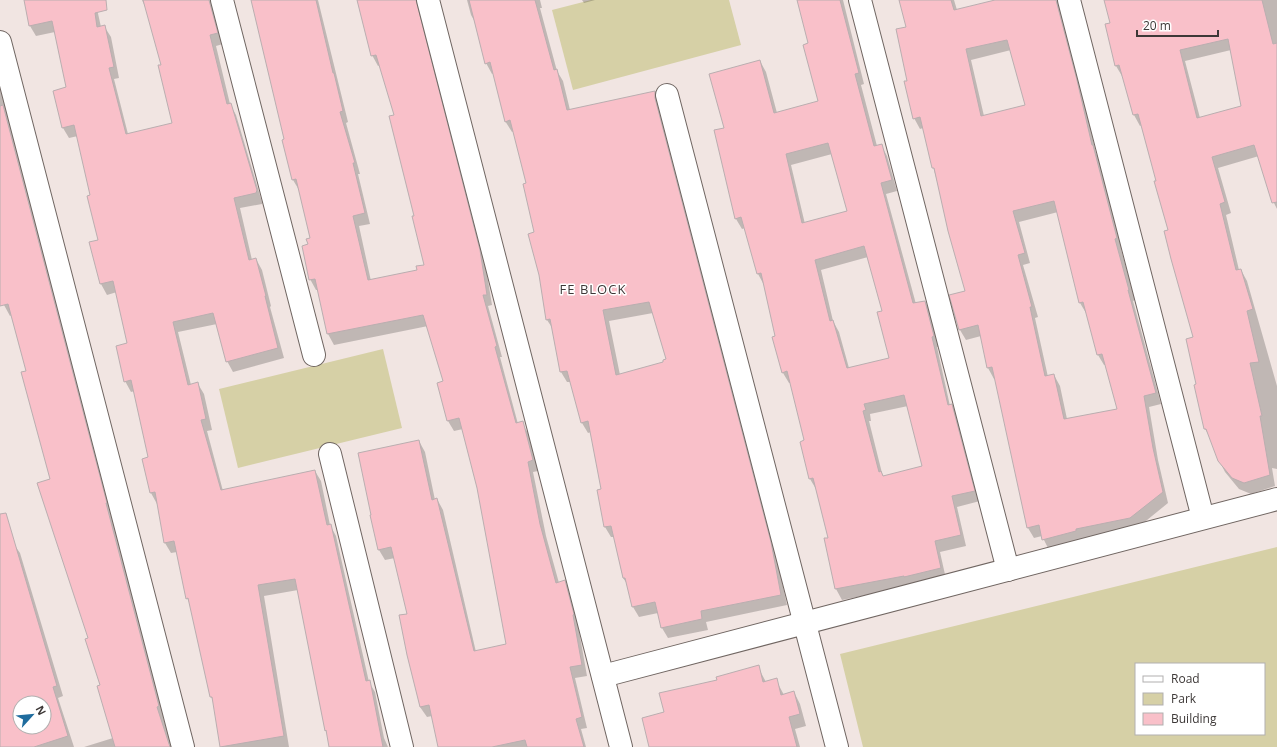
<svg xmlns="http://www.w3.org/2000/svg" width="1277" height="747" font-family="'Open Sans',sans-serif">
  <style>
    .green { fill: #d6d0a6; fill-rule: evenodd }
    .shadow { fill: #0003; fill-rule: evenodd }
    .building { fill: #f9c0c9; stroke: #baaeb0; fill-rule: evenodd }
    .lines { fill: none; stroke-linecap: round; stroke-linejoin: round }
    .minor-casing { stroke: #706662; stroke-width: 24 }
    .minor { stroke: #fff; stroke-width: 22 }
    .labels { text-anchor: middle; stroke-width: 3; stroke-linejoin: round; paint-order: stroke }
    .neighbourhood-label { font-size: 13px; letter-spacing: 1px; fill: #3d3837; stroke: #fff }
  </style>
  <rect width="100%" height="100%" fill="#f1e5e2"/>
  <!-- green -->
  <g class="green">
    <polygon points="591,0 729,0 741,45 573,90 552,10"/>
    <polygon points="383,349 402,428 238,468 219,389"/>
    <path d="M1277,547V747H863L840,654ZM1136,664H1264V734H1136Z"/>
  </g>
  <!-- shadow -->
  <g class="shadow">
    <polygon points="25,0 95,0 101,27 104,26 111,37 119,78 114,79 128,134 174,124 162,65 147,11 142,0 211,0 223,44 216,46 230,104 236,115 262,202 262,204 240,208 252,260 256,259 262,270 271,306 270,307 284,358 233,372 227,361 217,324 178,332 191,385 198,384 204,394 212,430 207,431 223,491 315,471 321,481 330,525 336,536 369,682 375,692 384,738 388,747 330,747 328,735 325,730 298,590 264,596 289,747 221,747 214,702 211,697 191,606 187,598 177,552 171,553 165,543 158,503 157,504 151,493 143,459 149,458 135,391 131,392 125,381 128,344 117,292 107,295 101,284 90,243 99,241 92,196 78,136 69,138 63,128 54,91 67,88 55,32 36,36 30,26"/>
    <polygon points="252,0 318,0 348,122 346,123 360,174 358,174 370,224 359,226 371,281 418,271 425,266 396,115 380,65 378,66 372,55 358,0 416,0 421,13 485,262 492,305 488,306 502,357 500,357 518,424 522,423 528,433 538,471 533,472 546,536 559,583 565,582 571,592 578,625 587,676 575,678 587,728 581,729 586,747 439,747 432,716 427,717 420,707 408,615 395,558 385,560 379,550 419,441 425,452 435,500 437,499 443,510 476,652 508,645 478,488 463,429 454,431 448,421 438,383 444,382 428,326 334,345 328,334 318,290 316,290 310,279 309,245 311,239 299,190 293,180 283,140 286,140"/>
    <path d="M467,0H540L542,8H540L557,71L563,81L570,110L655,92L661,103L776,554L787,605L706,622L708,630L668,638L662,628L658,613L639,617L633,607L628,585L623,578L614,537H611L605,527L598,491L602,490L591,432L588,433L582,423L571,382H567L561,372L553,329L547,320L528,184L514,131L512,132L505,121L494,73L492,74L486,63L475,22L471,15ZM653,313L667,360L665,363L620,375L609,321Z"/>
    <polygon points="582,0 595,0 584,3"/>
    <path d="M798,0H843L864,84L861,85L877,146L881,145L887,156L897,191L886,194L916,304L925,302L931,312L940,347H937L950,406L952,405L958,416L980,501L957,507L966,546L940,552L946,579L842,600L836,589L825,539L829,538L816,489L810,479L806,441L791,383H789L783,373L776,337L764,285L758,274L745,228L742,229L736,219L725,128L760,61L766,72L777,113L819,102L809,44ZM832,154L848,211L805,224L791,165ZM868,257L883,312L890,359L849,368L839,332L833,321L821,270ZM908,406L924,467L883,477L869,421H871L870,414Z"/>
    <path d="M900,0H954L957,10L999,0H1059L1082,91L1096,153L1098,157L1122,249H1121L1135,300L1133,301L1161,404L1149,407L1158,460L1168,503L1136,529L1049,550L1042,536L1034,538L1028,528L996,378L994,379L988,368L981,336L966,340L960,330L966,292L923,128L920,129L914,118L908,81L907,28ZM1011,50L1027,106L984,116L971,60ZM1058,212L1080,303L1086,313H1087L1098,355L1104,365H1106L1118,410L1067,419L1060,386L1054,375L1048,377L1035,318L1038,317L1023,265L1030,263L1019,222Z"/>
    <path d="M1105,0H1277V209L1271,197L1259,156L1218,168L1231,213L1226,215L1239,270H1241L1247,281L1277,386V469L1272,468L1275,486L1251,494L1239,489L1225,472L1219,460L1211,438L1205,429L1197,385L1195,338L1157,181L1142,125L1140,126L1134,115L1123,76H1122L1116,66L1111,24ZM1231,50L1242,107L1200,118L1185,61Z"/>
    <polygon points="0,82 112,514 111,514 165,717 163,717 172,747 84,747 113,738 51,480 27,371 12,315 10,316 4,305 0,291"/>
    <path d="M13,543L20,553L63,696L58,698L74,747H3L0,736V546ZM20,703H44V727H20Z"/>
    <polygon points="758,667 766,682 776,680 784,695 794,692 800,704 806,726 795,729 800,747 650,747 665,713 718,681"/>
  </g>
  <!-- building -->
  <g class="building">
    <polygon points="24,0 106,0 107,10 95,13 97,27 105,25 114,67 109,68 126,134 172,123 158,65 161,65 143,0 209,0 218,33 210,35 227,104 231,103 257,190 256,193 234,198 249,260 256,258 266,296 265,296 278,348 226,362 213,313 173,322 188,385 198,382 206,419 201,420 221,490 315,470 327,525 331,524 366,681 370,680 383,747 329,747 326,730 325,731 295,579 258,585 284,736 220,747 212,697 210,697 188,598 186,599 174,541 164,543 155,492 150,493 142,459 148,457 131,380 124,382 116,346 127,343 113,281 100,284 89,242 98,240 87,196 90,195 74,125 62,128 53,91 66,87 52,21 29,26"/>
    <polygon points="251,0 316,0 333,73 334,73 343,111 340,112 355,163 353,163 365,213 353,216 368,280 417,270 416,266 424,265 412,216 414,216 389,116 394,115 376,55 371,56 357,0 416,0 480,250 487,295 483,295 497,346 495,347 516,423 523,421 533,460 528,462 540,524 556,583 565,580 574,614 573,615 582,665 570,667 582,717 576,719 584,747 527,747 525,740 492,747 438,747 429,705 420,707 407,655 399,615 407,614 391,547 378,550 370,515 371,515 358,453 419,440 432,500 437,498 474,651 506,644 477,488 459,418 447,421 437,383 443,381 423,315 327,334 315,279 309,280 302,246 308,244 306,239 310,238 296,179 292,180 282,140 284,139"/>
    <path d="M469,0H535L554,70L557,69L567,110L655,91V98L771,542L781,595L701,611L702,619L661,628L655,602L632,607L625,578H623L611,526L604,527L597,490L601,489L588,421L581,423L567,371L560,372L550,319L546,320L539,275L528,234L534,232L523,184L526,183L510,120L505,122L490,62L485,64ZM649,302L666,359L663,360V362L616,375L603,310Z"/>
    <path d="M797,0H840L859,73L855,74L874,146L882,144L892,180L881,183L913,303L925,301L934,336L932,337L948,405L952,404L975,491L952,496L961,535L935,541L941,568L904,577V576L835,589L824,538H828L813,478L809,479L800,442L804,440L787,371L782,373L772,337L775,336L761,273L757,274L741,217L735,219L714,130L724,128L709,74L760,60L774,113L818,101L803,45L808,43ZM828,143L847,211L802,223L786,154ZM864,246L882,311L877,312L889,358L847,368L833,320L830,321L815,260ZM904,395L922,466L883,476L881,471L879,472L863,411L866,410L864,404Z"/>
    <path d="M899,0H951L954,10L995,0H1056L1077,80L1092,145H1093L1117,238L1115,239L1129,290H1128L1156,393L1144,396L1153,448L1163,492L1130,518L1076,529V531L1042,540L1039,525L1027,528L992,367L987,368L978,325L959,330L949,295L965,291L948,231L934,168H932L920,117L913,119L904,81H907L896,29L906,27ZM1007,40L1025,105L981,116L966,49ZM1054,201L1079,303L1083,302L1097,355L1102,354L1117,409L1064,419L1054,374L1045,376L1030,307H1032L1018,255L1025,253L1013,211Z"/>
    <path d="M1104,0H1262L1273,44L1277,43V202L1272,203L1254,145L1212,157L1225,202L1220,204L1236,270L1241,269L1253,309L1247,311L1259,362L1250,363L1262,416H1260L1270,475L1244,483L1232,478L1218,461L1206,429H1204L1194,385L1196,384L1186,339L1193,337L1171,259L1164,231L1168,230L1154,181H1156L1138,114L1133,115L1119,65L1115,66L1105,24L1110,23ZM1228,39L1241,106L1197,118L1180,50Z"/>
    <polygon points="3,105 107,503 106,503 159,706 157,707 170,747 115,747 97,686 100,685 85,639 88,638 37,483 50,479 21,372 26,371 8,304 0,306 0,106"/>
    <path d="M6,513L57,686L53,687L68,736L34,747H0V514ZM20,703H44V727H20Z"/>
    <polygon points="759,665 763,682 777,678 781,695 794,691 800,714 789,717 797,747 649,747 642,718 664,712 659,693 717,680 716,677"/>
  </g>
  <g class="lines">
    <defs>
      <g id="minor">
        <polyline points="222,0 314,355"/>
        <polyline points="428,0 621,747"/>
        <polyline points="860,0 1008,570"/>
        <polyline points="1069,0 1203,518"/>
        <polyline points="0,42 183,747"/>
        <polyline points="667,95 837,747"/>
        <polyline points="330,454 402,747"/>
        <polyline points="603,676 1277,499"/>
      </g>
    </defs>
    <!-- minor casing -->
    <use href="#minor" class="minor-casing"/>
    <!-- minor -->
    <use href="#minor" class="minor"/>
  </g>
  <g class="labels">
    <!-- neighbourhood labels -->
    <g class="neighbourhood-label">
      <text x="593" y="294">FE BLOCK</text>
    </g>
  </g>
  <!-- legend -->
  <rect x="1135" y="663" width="130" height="72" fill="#ffffff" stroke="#b1afaf"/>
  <rect x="1143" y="676" width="20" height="6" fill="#ffffff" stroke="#b1afaf"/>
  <text x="1171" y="683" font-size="12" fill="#3d3837">Road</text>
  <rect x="1143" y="693" width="20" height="12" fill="#d6d0a6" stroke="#b1afaf"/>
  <text x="1171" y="703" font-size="12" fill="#3d3837">Park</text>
  <rect x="1143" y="713" width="20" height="12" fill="#f9c0c9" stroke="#b1afaf"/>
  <text x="1171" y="723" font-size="12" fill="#3d3837">Building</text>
  <!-- north arrow -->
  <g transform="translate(32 715) rotate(63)"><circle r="19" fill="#ffffff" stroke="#b1afaf"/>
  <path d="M0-3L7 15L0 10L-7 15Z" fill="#1f6c9e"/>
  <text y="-6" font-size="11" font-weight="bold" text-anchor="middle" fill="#3d3837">N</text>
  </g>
  <!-- scale -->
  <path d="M1137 30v6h81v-6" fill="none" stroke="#3d3837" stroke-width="2"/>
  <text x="1143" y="30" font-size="12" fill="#3d3837" stroke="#ffffff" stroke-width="3" paint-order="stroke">20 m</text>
</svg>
